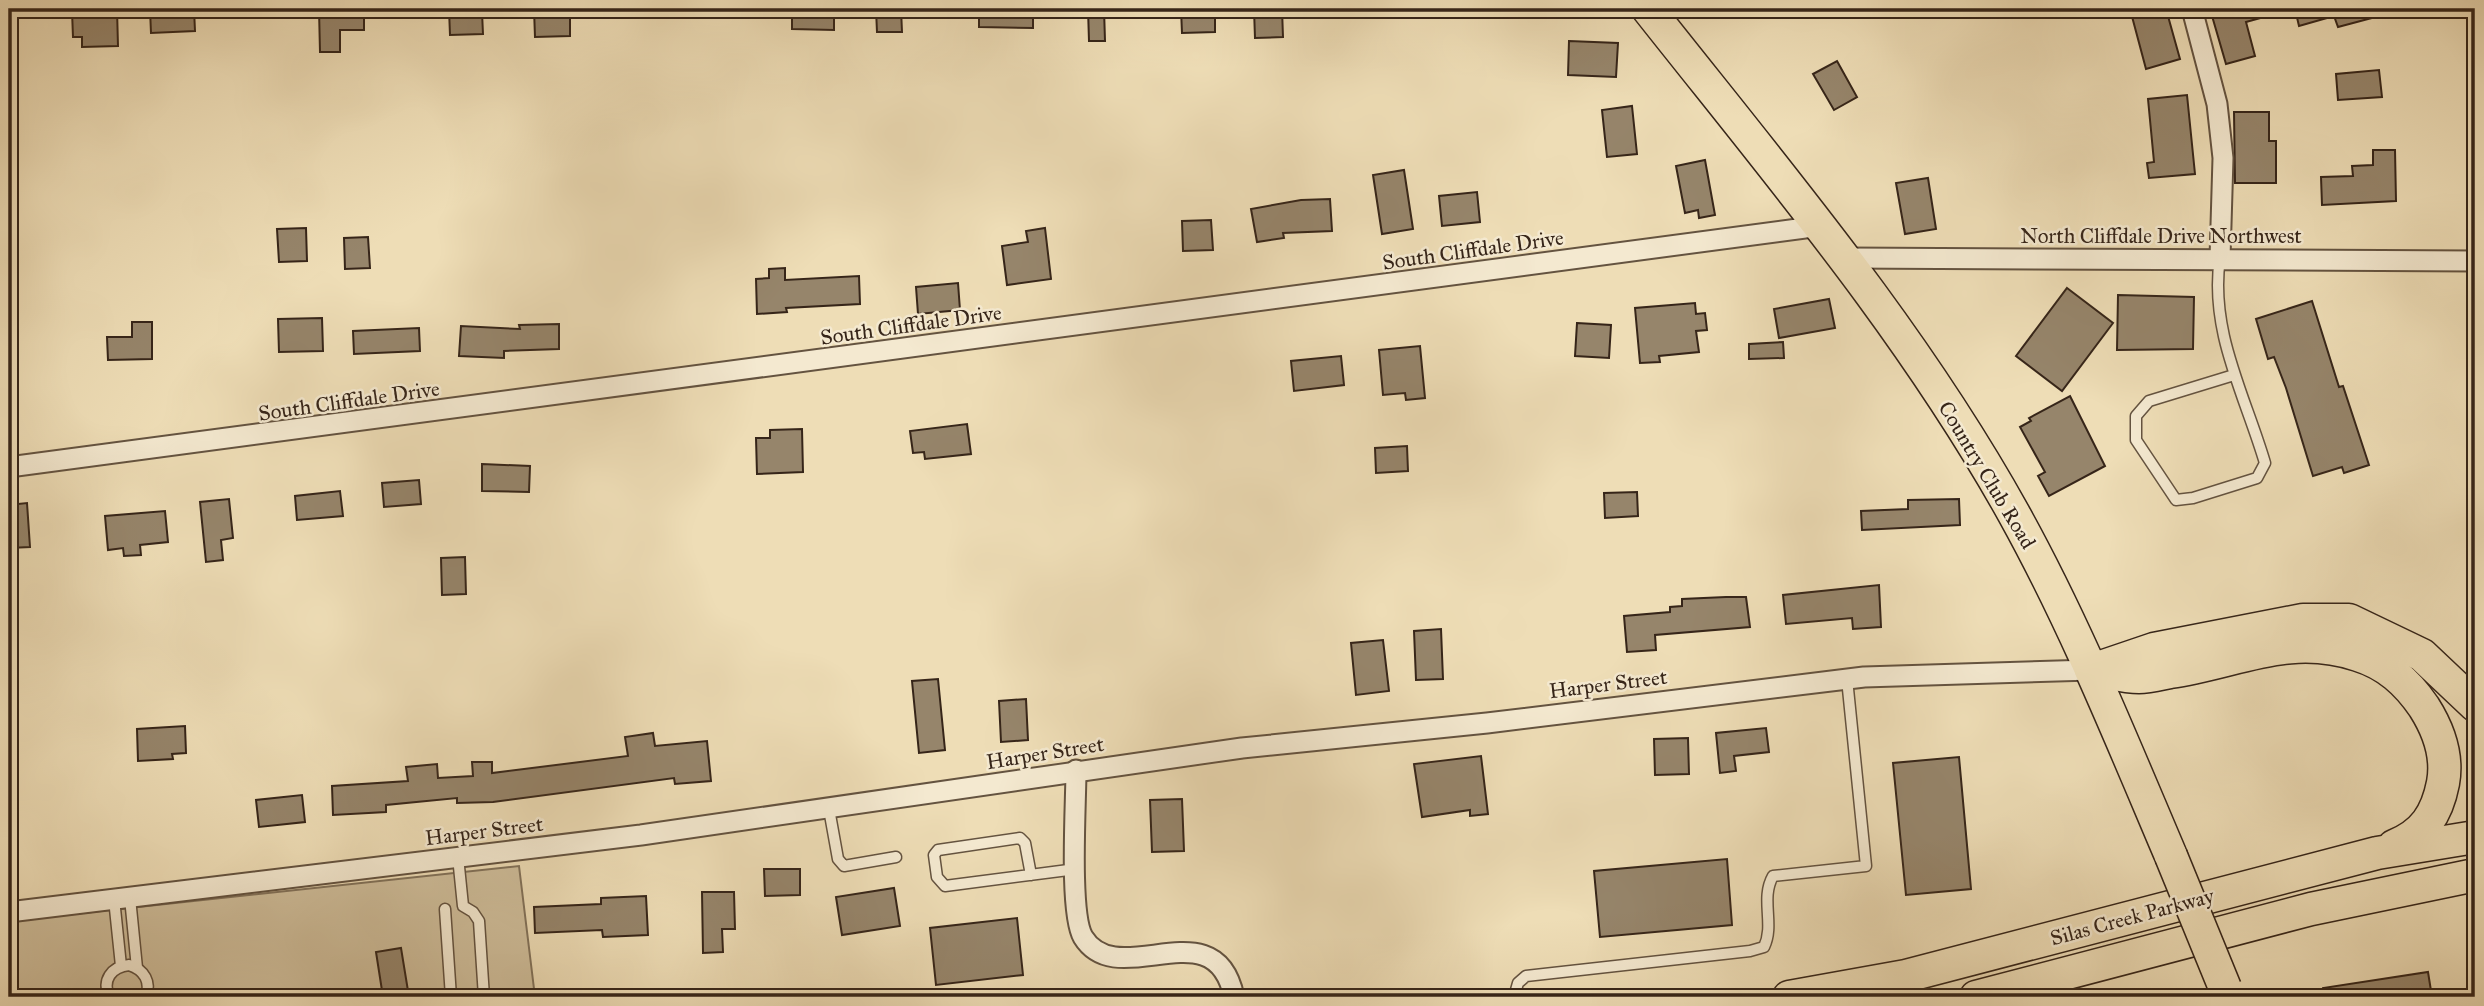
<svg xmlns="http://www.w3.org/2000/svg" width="2484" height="1006" font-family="'IM FELL Great Primer',serif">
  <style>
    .park { fill: #cfbe9b; stroke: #82725a; stroke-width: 2 }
    .building { fill: #96856b; stroke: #362519; stroke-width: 2 }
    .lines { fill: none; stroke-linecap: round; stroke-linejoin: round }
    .service-casing { stroke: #645340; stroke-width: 13 }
    .minor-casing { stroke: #645340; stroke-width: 23 }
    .primary-casing { stroke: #362519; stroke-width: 35 }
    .service { stroke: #f4e9d0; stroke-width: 10 }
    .minor { stroke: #f4e9d0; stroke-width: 19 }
    .primary { stroke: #eeddb6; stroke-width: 32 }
    .primary-bridge-casing { stroke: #362519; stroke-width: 35; stroke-linecap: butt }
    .primary-bridge { stroke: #eeddb6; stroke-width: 32 }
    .labels { text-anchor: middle; stroke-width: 5; stroke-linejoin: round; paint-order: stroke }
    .street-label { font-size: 21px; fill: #362519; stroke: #f4e9d0 }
  </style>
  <rect width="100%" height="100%" fill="#eeddb6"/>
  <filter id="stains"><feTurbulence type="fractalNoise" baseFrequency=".00286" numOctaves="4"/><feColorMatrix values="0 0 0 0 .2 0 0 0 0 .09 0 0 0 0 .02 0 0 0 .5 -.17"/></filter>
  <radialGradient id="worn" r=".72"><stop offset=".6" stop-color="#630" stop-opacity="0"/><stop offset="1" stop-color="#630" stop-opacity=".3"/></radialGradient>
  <!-- park -->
  <polygon class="park" points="519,866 535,997 9,997 9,921"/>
  <!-- building -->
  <g class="building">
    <polygon points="117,9 118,46 82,47 82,37 73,37 72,11"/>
    <polygon points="150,9 194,9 195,31 151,33"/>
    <polygon points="319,9 364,9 364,30 340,30 340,52 320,52"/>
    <polygon points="449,9 478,9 478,12 482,12 483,34 450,35"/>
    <polygon points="534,9 570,9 570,36 535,37"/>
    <polygon points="792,9 834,9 834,30 792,29"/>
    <polygon points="876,9 901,9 902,32 877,32"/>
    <polygon points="979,9 1033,9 1033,28 979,27"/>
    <polygon points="1088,9 1104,9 1105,41 1089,41"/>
    <polygon points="1181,9 1215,9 1215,32 1182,33"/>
    <polygon points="1254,9 1282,9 1283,37 1255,38"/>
    <polygon points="2130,9 2166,9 2180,59 2146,69"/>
    <polygon points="2210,9 2275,9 2275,14 2246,22 2255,56 2226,64"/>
    <polygon points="2295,9 2387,9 2387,14 2338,27 2334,16 2299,26"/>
    <polygon points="1569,41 1618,43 1616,77 1568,75"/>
    <polygon points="1837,61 1857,97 1834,110 1813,74"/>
    <polygon points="2379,70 2382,97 2338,100 2336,74"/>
    <polygon points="2187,95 2195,174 2149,178 2147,163 2154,162 2148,99"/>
    <polygon points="1632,106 1637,154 1607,157 1602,110"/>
    <polygon points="2234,112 2269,112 2269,141 2276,141 2276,183 2235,183"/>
    <polygon points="2373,150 2395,150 2396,201 2322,205 2321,177 2353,176 2352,166 2373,165"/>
    <polygon points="1705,160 1715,215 1699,218 1698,210 1685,213 1676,166"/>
    <polygon points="1404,170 1413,229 1382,234 1373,175"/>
    <polygon points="1928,178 1936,229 1905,234 1896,183"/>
    <polygon points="1477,192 1480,222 1442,226 1439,196"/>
    <polygon points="1330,199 1332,231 1283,233 1284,238 1257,242 1251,209 1301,200"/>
    <polygon points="1211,220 1213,250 1183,251 1182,221"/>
    <polygon points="306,228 307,261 279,262 277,229"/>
    <polygon points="1045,228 1051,279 1007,285 1002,246 1028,242 1026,231"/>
    <polygon points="368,237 370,268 345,269 344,238"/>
    <polygon points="785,268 785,280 859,276 860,304 786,308 787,312 757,314 756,279 769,278 769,269"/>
    <polygon points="958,283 960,310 918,314 916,287"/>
    <polygon points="2067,288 2113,323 2062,391 2016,356"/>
    <polygon points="2118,295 2194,297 2193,349 2117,350"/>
    <polygon points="1829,299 1835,328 1779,338 1774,309"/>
    <polygon points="2312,301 2339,387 2343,386 2369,465 2344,473 2342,467 2313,476 2286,388 2274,357 2268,359 2256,319"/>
    <polygon points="1695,303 1696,314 1705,313 1707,330 1696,331 1699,352 1659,356 1660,362 1640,363 1635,308"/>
    <polygon points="322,318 323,351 279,352 278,319"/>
    <polygon points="132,322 152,322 152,359 108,360 107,337 132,337"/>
    <polygon points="1577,323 1611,325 1609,358 1575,356"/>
    <polygon points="559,324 559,349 504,351 504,358 459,356 461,326 520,329 519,325"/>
    <polygon points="419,328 420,351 354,354 353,331"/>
    <polygon points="1783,342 1784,358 1749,359 1749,344"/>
    <polygon points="1420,346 1425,398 1406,400 1405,393 1383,395 1379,350"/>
    <polygon points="1341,356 1344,385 1294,391 1291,361"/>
    <polygon points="2070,396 2105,466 2049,496 2038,476 2045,472 2020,427 2031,421 2029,418"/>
    <polygon points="967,424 971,454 925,459 924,452 913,453 910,431"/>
    <polygon points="802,429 803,472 757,474 756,438 770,438 770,430"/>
    <polygon points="1407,446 1408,471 1376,473 1375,448"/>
    <polygon points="482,464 530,466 529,492 482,491"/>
    <polygon points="419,480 421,504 384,507 382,483"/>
    <polygon points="340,491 343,516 297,520 295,496"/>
    <polygon points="1637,492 1638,516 1605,518 1604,493"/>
    <polygon points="229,499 233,538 221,540 223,560 206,562 200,502"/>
    <polygon points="1959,499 1960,525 1862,530 1861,511 1908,509 1908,500"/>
    <polygon points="27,503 30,547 9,548 9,505"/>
    <polygon points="165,511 168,542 140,545 141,555 124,556 123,548 108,550 105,516"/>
    <polygon points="465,557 466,594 442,595 441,558"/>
    <polygon points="1879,585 1881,627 1853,629 1852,618 1786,624 1783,595"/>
    <polygon points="1726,597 1746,597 1750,627 1655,635 1656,650 1627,652 1624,616 1670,612 1670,607 1682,606 1682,599"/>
    <polygon points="1441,629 1443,679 1416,680 1414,631"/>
    <polygon points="1383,640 1389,691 1356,695 1351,643"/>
    <polygon points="938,679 945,750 919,753 912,681"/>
    <polygon points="1026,699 1028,740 1001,742 999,701"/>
    <polygon points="185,726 186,753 172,754 173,759 138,761 137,729"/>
    <polygon points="1766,728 1769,752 1734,756 1736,771 1720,773 1716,733"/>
    <polygon points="653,733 655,746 707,741 711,781 675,784 674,778 493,802 457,803 457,798 386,805 386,812 333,815 332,786 408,781 406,767 437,764 438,778 473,776 472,762 492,762 492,773 628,756 625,737"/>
    <polygon points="1688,738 1689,774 1655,775 1654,739"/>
    <polygon points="1481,756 1488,814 1470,816 1470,810 1422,817 1414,764"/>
    <polygon points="1959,757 1971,889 1906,895 1893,763"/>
    <polygon points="302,795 305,822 259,827 256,800"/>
    <polygon points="1182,799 1184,851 1152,852 1150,800"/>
    <polygon points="1727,859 1732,925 1600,937 1594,871"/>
    <polygon points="764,869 800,869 800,895 765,896"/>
    <polygon points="894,888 900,926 842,935 836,897"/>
    <polygon points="702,892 734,892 735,929 722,929 723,952 703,953"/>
    <polygon points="646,896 648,935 603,937 602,930 535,933 534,907 601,904 601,898"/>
    <polygon points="1017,918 1023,975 936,985 930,928"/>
    <polygon points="401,948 409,997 383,997 376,952"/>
    <polygon points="2428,972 2432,997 2323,997 2323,988"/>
  </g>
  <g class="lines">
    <defs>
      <g id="service">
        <path d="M2220,258C2209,331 2245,395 2265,463L2257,478L2193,498L2176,500L2136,440V416L2149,401L2234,375"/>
        <polyline points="829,809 838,859 844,866 896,857"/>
        <polyline points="458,857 463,906 473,912 479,921 484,997"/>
        <polyline points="1031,875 1025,843 1020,838 938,850 934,855 937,877 945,886 1076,869"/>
        <polyline points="130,898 137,968"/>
        <polyline points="114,899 121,966"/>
        <polyline points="445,909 451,997"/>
        <path d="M109,997C102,980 111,967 129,965C145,970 151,982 146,997"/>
        <path d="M1514,997L1518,983L1526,976L1750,951L1764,947C1775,924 1760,899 1773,876L1866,866L1847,679"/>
      </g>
      <g id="minor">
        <polyline points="2192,9 2217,104 2223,158 2220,258"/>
        <polyline points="1846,258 2475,261"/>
        <polyline points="9,467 1820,226"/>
        <path d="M1076,770C1076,803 1069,913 1083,937C1118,994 1215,905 1234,997"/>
        <polyline points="9,912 641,835 1242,748 1487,723 1864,677 2091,670"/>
      </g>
      <g id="primary">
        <path d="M1648,9C1776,171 1913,332 2014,514C2075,624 2122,741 2171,856"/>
        <polyline points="2098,668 2154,649 2303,620 2349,620 2422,655 2475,705"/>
        <path d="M2091,670C2107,672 2123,677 2139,677C2149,677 2160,674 2170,672C2238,662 2289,632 2358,655C2387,664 2407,682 2424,707C2438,729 2448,756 2443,783C2437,814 2424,834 2394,846"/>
        <polyline points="1789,997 1906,976 2377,853 2475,837"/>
        <polyline points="1976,997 2311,909 2475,875"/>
      </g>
    </defs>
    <!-- service casing -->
    <use href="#service" class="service-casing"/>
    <!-- minor casing -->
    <use href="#minor" class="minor-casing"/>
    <!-- primary casing -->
    <use href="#primary" class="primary-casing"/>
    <!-- service -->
    <use href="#service" class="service"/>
    <!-- minor -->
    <use href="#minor" class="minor"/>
    <!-- primary -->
    <use href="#primary" class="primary"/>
    <defs>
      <polyline id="primary-bridge" points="2171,856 2225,988"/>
    </defs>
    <!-- primary-bridge casing -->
    <use href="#primary-bridge" class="primary-bridge-casing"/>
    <!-- primary-bridge -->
    <use href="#primary-bridge" class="primary-bridge"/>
  </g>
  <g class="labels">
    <!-- street labels -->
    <g class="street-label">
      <text x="2161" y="243">North Cliffdale Drive Northwest</text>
      <text transform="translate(1473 250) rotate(-8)" y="7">South Cliffdale Drive</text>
      <text transform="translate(911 325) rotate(-8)" y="7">South Cliffdale Drive</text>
      <text transform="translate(349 401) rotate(-8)" y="7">South Cliffdale Drive</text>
      <text transform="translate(1987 475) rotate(59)" y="7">Country Club Road</text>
      <text transform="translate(1608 684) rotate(-7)" y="7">Harper Street</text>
      <text transform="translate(1045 753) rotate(-9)" y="7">Harper Street</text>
      <text transform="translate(484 831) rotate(-7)" y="7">Harper Street</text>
      <text transform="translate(2132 917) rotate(-15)" y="7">Silas Creek Parkway</text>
    </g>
  </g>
  <!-- margin -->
  <rect width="2484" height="1006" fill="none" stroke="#eeddb6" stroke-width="35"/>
  <rect x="10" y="10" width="2463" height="985" fill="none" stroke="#362519" stroke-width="3.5"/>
  <rect x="18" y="18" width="2449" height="971" fill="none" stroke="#362519" stroke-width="2"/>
  <rect width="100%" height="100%" filter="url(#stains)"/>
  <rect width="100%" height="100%" fill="url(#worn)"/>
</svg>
